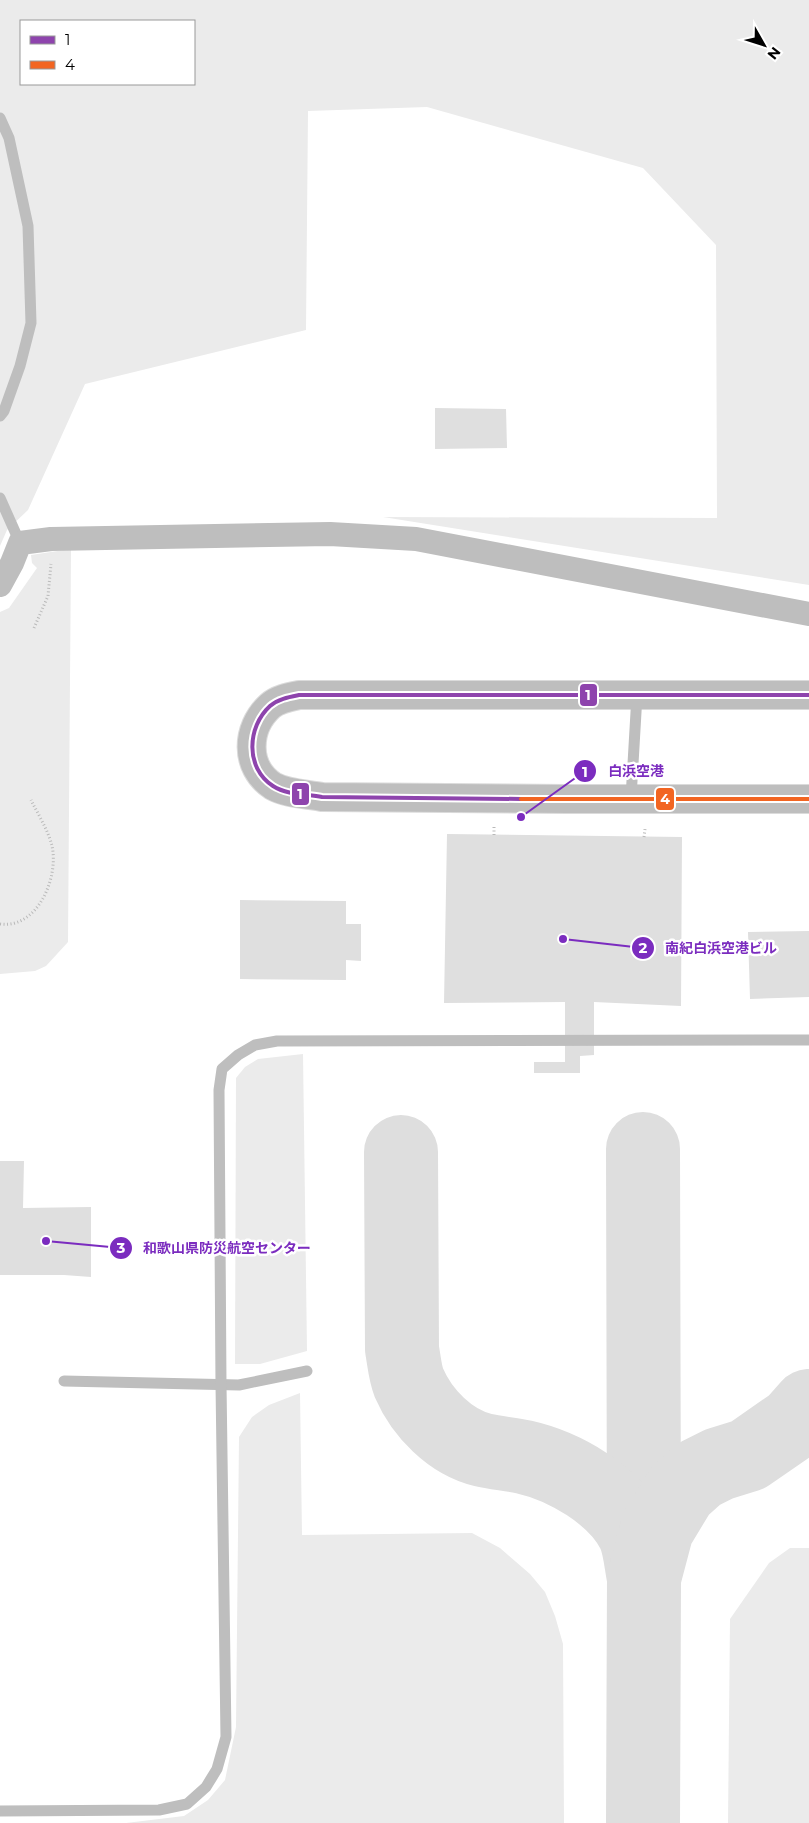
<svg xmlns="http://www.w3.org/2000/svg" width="809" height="1823" font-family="Montserrat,'Noto Sans JP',sans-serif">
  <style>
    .green { fill: #ebebeb; fill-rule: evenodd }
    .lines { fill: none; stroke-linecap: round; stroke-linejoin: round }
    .taxiway { stroke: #dedede; stroke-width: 74 }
    .building { fill: #dfdfdf }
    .primary-casing { stroke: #dbdbdb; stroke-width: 30 }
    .path { stroke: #b9b9b9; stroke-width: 3; stroke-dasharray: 1 2.5; stroke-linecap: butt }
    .lane { stroke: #bebebe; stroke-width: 11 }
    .street { stroke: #bebebe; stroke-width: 24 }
    .primary { stroke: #bebebe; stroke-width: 28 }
    .bus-1-casing { stroke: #fff; stroke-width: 8 }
    .bus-2-casing { stroke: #fff; stroke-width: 8 }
    .bus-1 { stroke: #8e44ad; stroke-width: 4 }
    .bus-2 { stroke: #f26522; stroke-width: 4 }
    .leader { fill: none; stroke: #7b2cbf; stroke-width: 2 }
    .callout-dot { fill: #7b2cbf; stroke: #fff; stroke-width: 2 }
    .mark-label { font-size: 15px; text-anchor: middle; font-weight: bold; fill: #fff }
    .callout-label { font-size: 14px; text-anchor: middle; font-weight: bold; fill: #7b2cbf; stroke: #fff; stroke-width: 5; stroke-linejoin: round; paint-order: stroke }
    .line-badge { stroke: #fff; stroke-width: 2 }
    .badge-label { font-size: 14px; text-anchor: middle; font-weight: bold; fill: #fff }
  </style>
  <rect width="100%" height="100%" fill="#fff"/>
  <!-- green -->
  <g class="green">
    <path d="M0,0H809V585L383,517L717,518L716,245L643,168L427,107L308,111L306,330L85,384L28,510L7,530L0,546ZM21,21H194V84H21Z"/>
    <polygon points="71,549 68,942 46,966 35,971 0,974 0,612 9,608 37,568 32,563 31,555"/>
    <polygon points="303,1054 307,1351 260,1364 235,1364 236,1078 245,1067 258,1059"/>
    <polygon points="300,1393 302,1535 472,1533 500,1548 530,1574 545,1592 555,1616 563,1644 564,1823 126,1823 184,1816 208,1800 225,1780 236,1727 239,1437 252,1417 269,1405"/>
    <polygon points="790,1548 809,1548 809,1823 728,1823 730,1619 769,1563"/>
  </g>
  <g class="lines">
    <!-- taxiway -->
    <g class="taxiway">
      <polyline points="643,1149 644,1556"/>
      <path d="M401,1152L402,1349C404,1360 405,1373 409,1383C422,1413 450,1442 483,1450C496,1453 510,1454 524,1457C564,1466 615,1495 634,1533C640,1546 641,1564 644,1578"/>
      <polyline points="643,1823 644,1578 657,1529 680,1491 699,1474 719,1464 748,1455 794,1423 809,1406"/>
    </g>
  </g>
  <!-- building -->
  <g class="building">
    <polygon points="435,408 506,409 507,448 435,449"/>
    <polygon points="447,834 682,837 681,1006 594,1002 594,1055 580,1056 580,1073 534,1073 534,1062 565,1062 565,1002 444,1003"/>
    <polygon points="240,900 346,901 346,924 361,924 361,961 346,960 346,980 240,979"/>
    <polygon points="809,931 809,997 750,999 748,932"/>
    <polygon points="0,1161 24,1161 23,1208 91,1207 91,1277 64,1275 0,1275"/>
  </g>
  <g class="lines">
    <defs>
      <path id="primary" d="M809,695H299C289,697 278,699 270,706C246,728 244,767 273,786C287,794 307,794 322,797L567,799H809"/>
    </defs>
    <!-- primary casing -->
    <use href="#primary" class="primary-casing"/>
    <!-- path -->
    <g class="path">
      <polyline points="34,628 48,596 51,564"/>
      <polyline points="494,827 494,835"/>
      <polyline points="644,837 645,829"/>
      <path d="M0,924C38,929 59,877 52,846C48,830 38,814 31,800"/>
    </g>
    <!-- lane -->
    <g class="lane">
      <polyline points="0,118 9,138 28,226 31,323 20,366 4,411 0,416"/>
      <polyline points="0,498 20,543"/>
      <polyline points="631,798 637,695"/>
      <polyline points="64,1381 239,1385 307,1371"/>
      <polyline points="0,1811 159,1810 187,1804 206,1787 217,1769 226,1737 221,1384 219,1090 222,1069 238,1055 255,1045 277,1041 809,1040"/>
    </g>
    <!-- street -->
    <polyline class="street" points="0,585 12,563 20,543 51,539 330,534 416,539 809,614"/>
    <!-- primary -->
    <use href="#primary" class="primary"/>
    <defs>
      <path id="bus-1" d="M521,799L322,797C306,794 287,795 273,786C245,768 247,727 270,706C278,699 289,697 299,695H809"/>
      <polyline id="bus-2" points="521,799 809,799"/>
    </defs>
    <!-- bus-1 casing -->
    <use href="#bus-1" class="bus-1-casing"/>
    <!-- bus-2 casing -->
    <use href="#bus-2" class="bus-2-casing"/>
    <!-- bus-1 -->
    <use href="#bus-1" class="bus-1"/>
    <!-- bus-2 -->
    <use href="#bus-2" class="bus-2"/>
  </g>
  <!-- callouts -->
  <path class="leader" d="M521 817L585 771M563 939L643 948M46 1241L121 1248"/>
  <g class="callout-dot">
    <circle cx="521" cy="817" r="5"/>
    <circle cx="563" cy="939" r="5"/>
    <circle cx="46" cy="1241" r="5"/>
    <circle cx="585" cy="771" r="12"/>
    <circle cx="643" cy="948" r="12"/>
    <circle cx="121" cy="1248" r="12"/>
  </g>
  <g class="mark-label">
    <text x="585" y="777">1</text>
    <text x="643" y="953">2</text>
    <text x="121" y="1253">3</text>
  </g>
  <g class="callout-label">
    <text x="636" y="776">白浜空港</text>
    <text x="721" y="953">南紀白浜空港ビル</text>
    <text x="227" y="1253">和歌山県防災航空センター</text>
  </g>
  <g class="line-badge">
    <rect x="579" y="683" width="19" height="24" rx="5" fill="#8e44ad"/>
    <rect x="291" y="782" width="19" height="24" rx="5" fill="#8e44ad"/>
    <rect x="655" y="787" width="20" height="24" rx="5" fill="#f26522"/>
  </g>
  <g class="badge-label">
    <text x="588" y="700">1</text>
    <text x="300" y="799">1</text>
    <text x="665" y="804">4</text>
  </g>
  <!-- legend -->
  <rect x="20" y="20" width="175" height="65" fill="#ffffff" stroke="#999999"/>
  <rect x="30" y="36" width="25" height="8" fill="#8e44ad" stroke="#999999"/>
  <text x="65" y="45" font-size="15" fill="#000000">1</text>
  <rect x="30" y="61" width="25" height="8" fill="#f26522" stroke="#999999"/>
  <text x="65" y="70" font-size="15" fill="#000000">4</text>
  <!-- north arrow -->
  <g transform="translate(764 45) rotate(129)" stroke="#ffffff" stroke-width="4" paint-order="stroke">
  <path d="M0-4L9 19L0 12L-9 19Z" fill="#000000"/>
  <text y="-8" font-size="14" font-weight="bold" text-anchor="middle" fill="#000000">N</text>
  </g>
</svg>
